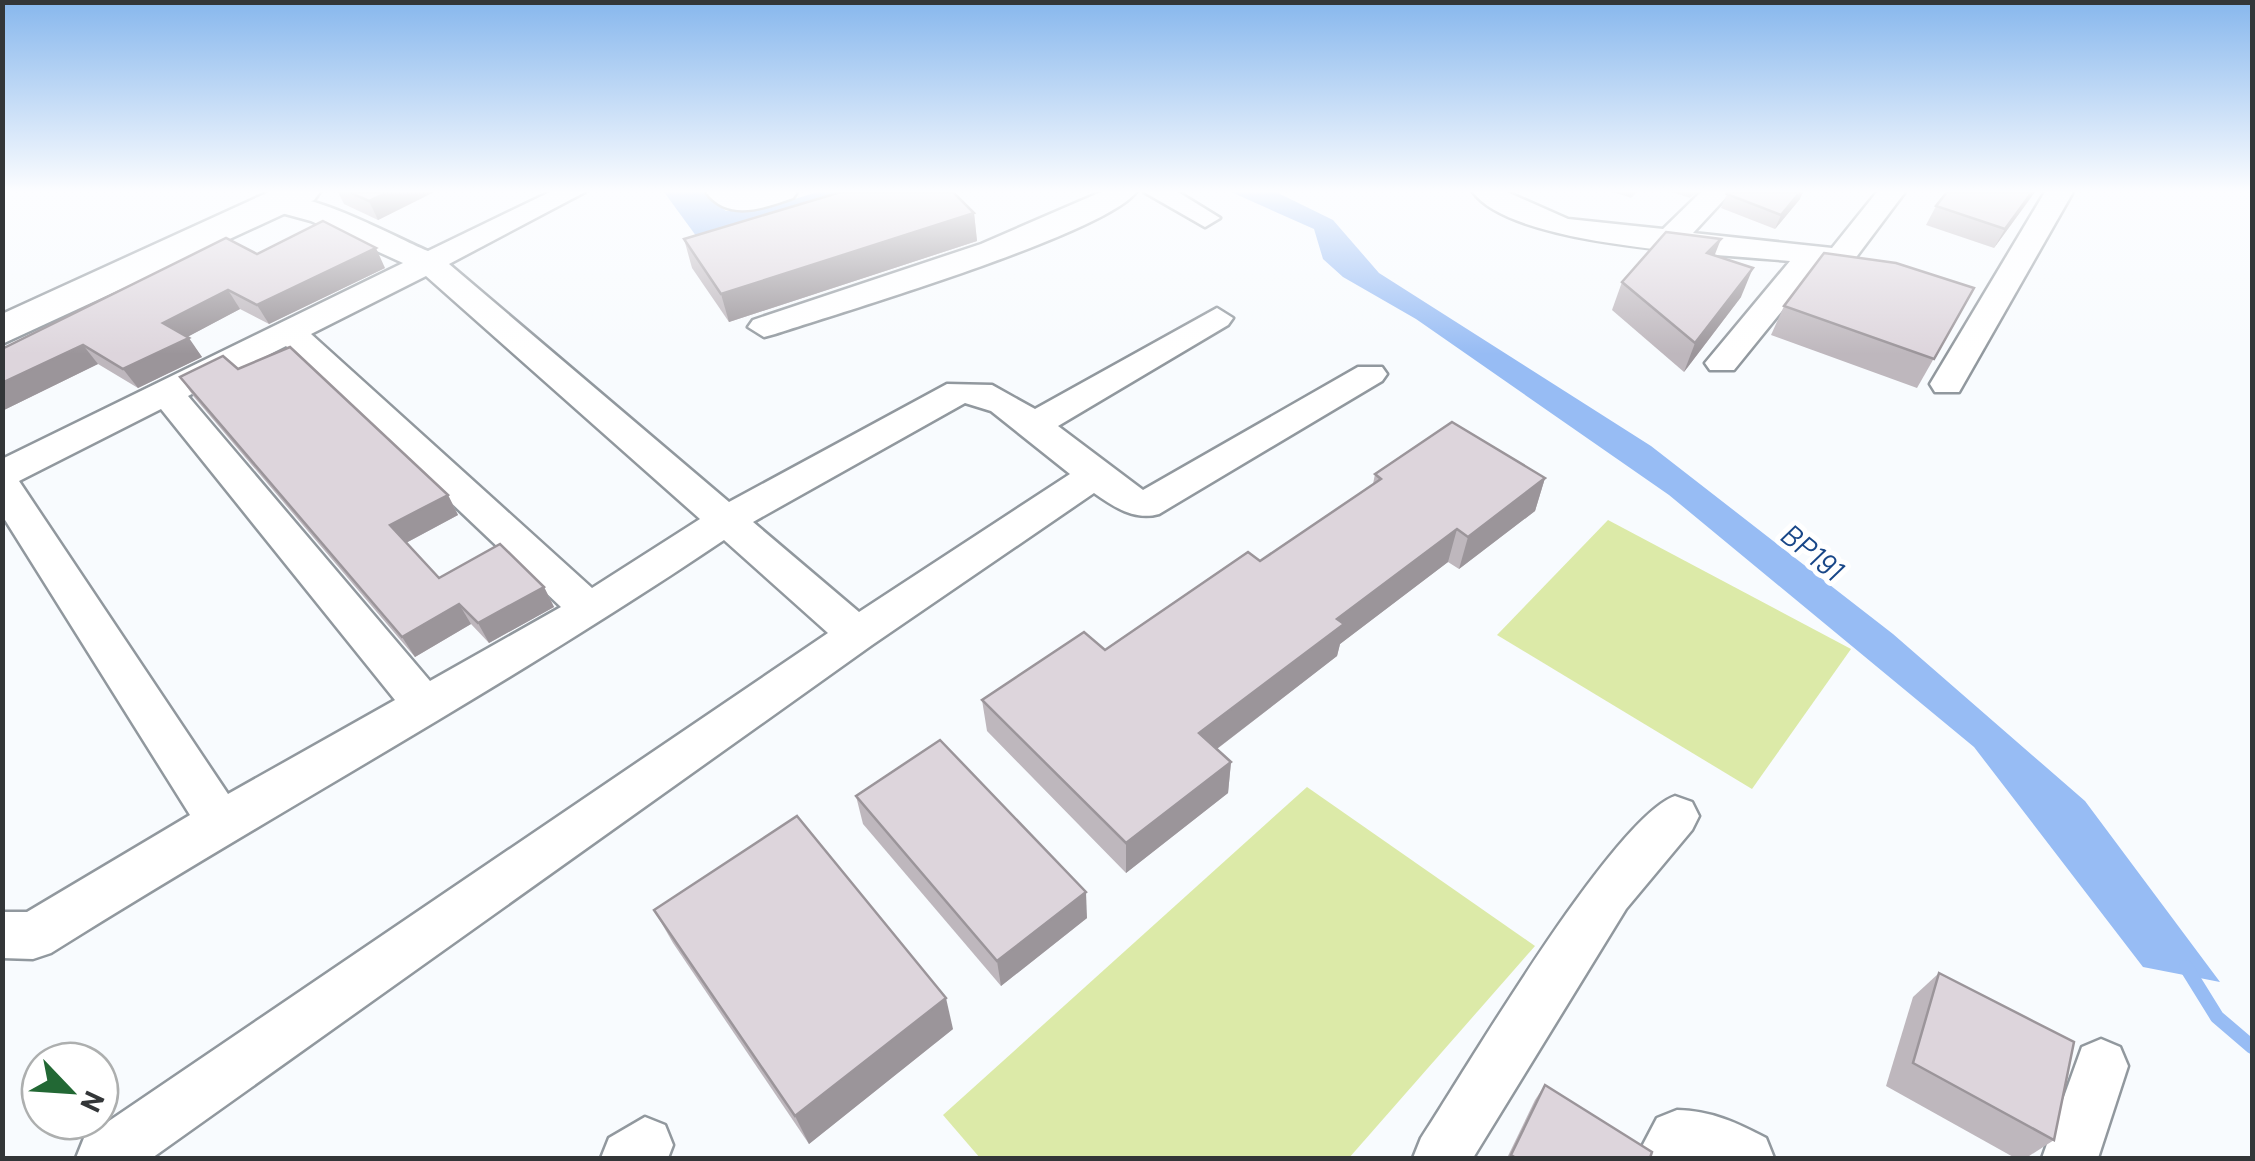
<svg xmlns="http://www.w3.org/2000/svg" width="2255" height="1161" font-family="Barlow,sans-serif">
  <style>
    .green { fill: #dceaa8 }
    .water { fill: #97bcf4 }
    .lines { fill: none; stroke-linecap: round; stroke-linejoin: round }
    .stream { stroke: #97bcf4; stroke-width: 14 }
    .minor-casing { stroke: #91989e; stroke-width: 5 }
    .secondary-casing { stroke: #91989e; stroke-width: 5 }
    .minor { fill: #fff; fill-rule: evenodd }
    .secondary { fill: #fff; fill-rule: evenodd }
    .wall { fill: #beb7bd }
    .shaded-wall { fill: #9b959a }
    .building { fill: #ddd5dc; stroke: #9b959a; stroke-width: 2.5 }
    .labels { text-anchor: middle; stroke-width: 10; stroke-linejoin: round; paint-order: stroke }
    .water-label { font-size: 30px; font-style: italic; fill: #194788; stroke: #fff }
  </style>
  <rect width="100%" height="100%" fill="#f8fbfe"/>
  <!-- green -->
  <g class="green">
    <polygon points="1608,520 1851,649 1752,789 1497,635"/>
    <polygon points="1307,787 1535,946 1349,1158 980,1158 943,1115"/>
  </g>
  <!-- water -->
  <g class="water">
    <polygon points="664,192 704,192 726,211 763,209 817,192 884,192 702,244"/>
    <polygon points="1231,192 1276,192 1333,220 1379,273 1651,446 1893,634 2085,801 2220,982 2143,967 1974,747 1669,495 1416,319 1343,277 1323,259 1314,229"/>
  </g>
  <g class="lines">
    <!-- stream -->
    <polyline class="stream" points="2186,967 2217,1017 2252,1047"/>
    <defs>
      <g id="minor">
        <path d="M550,192H585L449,264L729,502L947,384L992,385L1035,409L1217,308L1233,318L1228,325L1058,426L1143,490L1358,367H1382L1387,374L1382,381L1159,514C1135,521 1114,507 1094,493L872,645L152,1158H76L84,1138L828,633L724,540C506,687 274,813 51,953L33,959L2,958V912H27L190,815L2,515V459L403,263L311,221L267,209L263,203L267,197C306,187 390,235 428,251ZM426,276L700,519L592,588L311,334ZM286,346L561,607L430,681L188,396ZM965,403L991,411L1070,474L859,612L753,522ZM161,409L395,700L228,794L19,481Z"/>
        <path d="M706,192H797L793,198C764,208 728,222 706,192Z"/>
        <path d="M1101,192H1136C1105,234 839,313 775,334L764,337L748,327L753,320L981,244Z"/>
        <polygon points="1144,192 1178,192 1220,218 1205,227"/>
        <path d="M1473,192H1507L1568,219L1663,229L1701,192H1731L1693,233L1832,248L1877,192H1905L1851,264L1819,265L1734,370H1710L1705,363L1790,261C1720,254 1513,247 1473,192Z"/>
        <polygon points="2045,192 2073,192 1959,392 1935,392 1930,384"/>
        <path d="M1675,796L1692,802L1699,816L1692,830L1626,909L1473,1158H1413L1421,1138C1465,1071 1613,818 1675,796Z"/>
        <polygon points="2101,1039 2120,1047 2128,1066 2098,1158 2042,1158 2082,1047"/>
        <path d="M1677,1110C1712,1111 1735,1122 1766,1138L1774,1158H1636L1657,1118Z"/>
        <polygon points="645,1117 665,1125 673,1145 668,1158 601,1158 609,1138"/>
      </g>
      <polygon id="secondary" points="269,192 320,192 314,200 2,344 2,314"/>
    </defs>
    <!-- minor casing -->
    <use href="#minor" class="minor-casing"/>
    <!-- secondary casing -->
    <use href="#secondary" class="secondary-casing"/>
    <!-- minor -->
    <use href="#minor" class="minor"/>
    <!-- secondary -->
    <use href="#secondary" class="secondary"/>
  </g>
  <!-- wall -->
  <g class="wall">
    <polygon points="338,192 434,192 378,220 344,204"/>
    <polygon points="1613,192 1637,192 1631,198"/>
    <polygon points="1672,192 1697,192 1690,198"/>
    <polygon points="1947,192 2035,192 1994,248 1926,225 1936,206"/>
    <polygon points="1727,194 1800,199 1775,229 1721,208"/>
    <polygon points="974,213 977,241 729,322 692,268 684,239"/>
    <polygon points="257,254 385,268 269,324 240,309 187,337 202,357 138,388 98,364 2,411 2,349"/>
    <polygon points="1714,255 1741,297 1684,372 1612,310 1622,282"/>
    <polygon points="1974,288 1917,388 1771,335 1784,306"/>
    <polygon points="238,369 448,495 458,515 406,543 439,578 544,587 554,607 489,643 471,624 415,657 194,397 180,377"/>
    <polygon points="1375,474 1545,478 1535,511 1459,569 1448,562 1340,644 1337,656 1217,749 1231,762 1228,793 1126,873 987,731 982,700 1105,650 1260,561 1373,484"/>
    <polygon points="856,796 1087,918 1001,986 863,824"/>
    <polygon points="654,910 953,1029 809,1144 673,943"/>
    <polygon points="1939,973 2054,1140 2026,1158 2015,1158 1886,1086 1913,997"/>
    <polygon points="1545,1085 1650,1158 1507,1158 1535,1100"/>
  </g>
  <!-- shaded-wall -->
  <g class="shaded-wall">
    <polygon points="387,192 434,192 378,220 369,201"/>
    <polygon points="1800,192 1803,192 1800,199 1775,229 1781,215"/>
    <polygon points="2032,192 2035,192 1994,248 2005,229"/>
    <polygon points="974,213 977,241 729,322 721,294"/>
    <polygon points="1721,239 1710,267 1707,253"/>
    <polygon points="376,248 385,268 269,324 257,305"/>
    <polygon points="1753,268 1741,297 1684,372 1695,343"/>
    <polygon points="228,290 240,309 176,343 163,323"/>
    <polygon points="189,338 202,357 138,388 123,369"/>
    <polygon points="83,345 98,364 2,411 2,383"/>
    <polygon points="1545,478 1535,511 1459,569 1468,537"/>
    <polygon points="448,495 458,515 402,545 390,525"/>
    <polygon points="1457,529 1448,562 1340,644 1337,656 1197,764 1199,733 1337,619"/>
    <polygon points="544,587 554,607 489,643 478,623"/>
    <polygon points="459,604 471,624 415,657 402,637"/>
    <polygon points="1231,762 1228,793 1126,873 1126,843"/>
    <polygon points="1086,892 1087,918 1001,986 997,961"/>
    <polygon points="946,998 953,1029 809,1144 795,1116"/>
  </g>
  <!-- building -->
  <g class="building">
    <polygon points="349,192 387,192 369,201"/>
    <polygon points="841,192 953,192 974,213 721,294 684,239"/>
    <polygon points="1729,192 1800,192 1781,215 1727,194"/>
    <polygon points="1947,192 2032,192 2005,229 1936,206"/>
    <polygon points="323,221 376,248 257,305 228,290 163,323 189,338 123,369 83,345 2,383 2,349 226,238 257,254"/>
    <polygon points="1666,232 1721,239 1707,253 1753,268 1695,343 1622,282"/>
    <polygon points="1824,253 1896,263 1974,288 1934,359 1784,306"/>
    <polygon points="290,347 448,495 390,525 439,578 500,544 544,587 478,623 459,604 402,637 180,377 223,356 238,369"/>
    <polygon points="1452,422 1545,478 1468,537 1457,529 1337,619 1344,624 1199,733 1231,762 1126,843 982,700 1084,632 1105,650 1248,552 1260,561 1381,479 1375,474"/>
    <polygon points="940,740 1086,892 997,961 856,796"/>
    <polygon points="797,816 946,998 795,1116 654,910"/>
    <polygon points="1939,973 2074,1042 2054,1140 1913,1063"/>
    <polygon points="1545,1085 1652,1152 1650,1158 1516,1158 1511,1155"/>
  </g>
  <!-- sky -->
  <linearGradient id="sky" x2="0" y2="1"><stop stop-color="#87b7ed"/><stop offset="0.54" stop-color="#fcfdff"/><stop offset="1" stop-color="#fcfdff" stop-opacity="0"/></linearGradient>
  <rect width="2255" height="354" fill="url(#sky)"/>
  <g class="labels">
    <!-- water labels -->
    <g class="water-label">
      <text transform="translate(1812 553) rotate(39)" y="10">BP191</text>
    </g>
  </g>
  <!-- border -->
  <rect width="2255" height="1161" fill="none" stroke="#333638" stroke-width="10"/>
  <!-- north arrow -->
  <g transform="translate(70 1091) rotate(115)"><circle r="48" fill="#ffffff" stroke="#adafaf" stroke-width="2.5"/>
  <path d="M0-8L18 38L0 25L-18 38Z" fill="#226834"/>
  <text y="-15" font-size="28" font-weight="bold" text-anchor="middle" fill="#333638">N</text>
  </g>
</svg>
